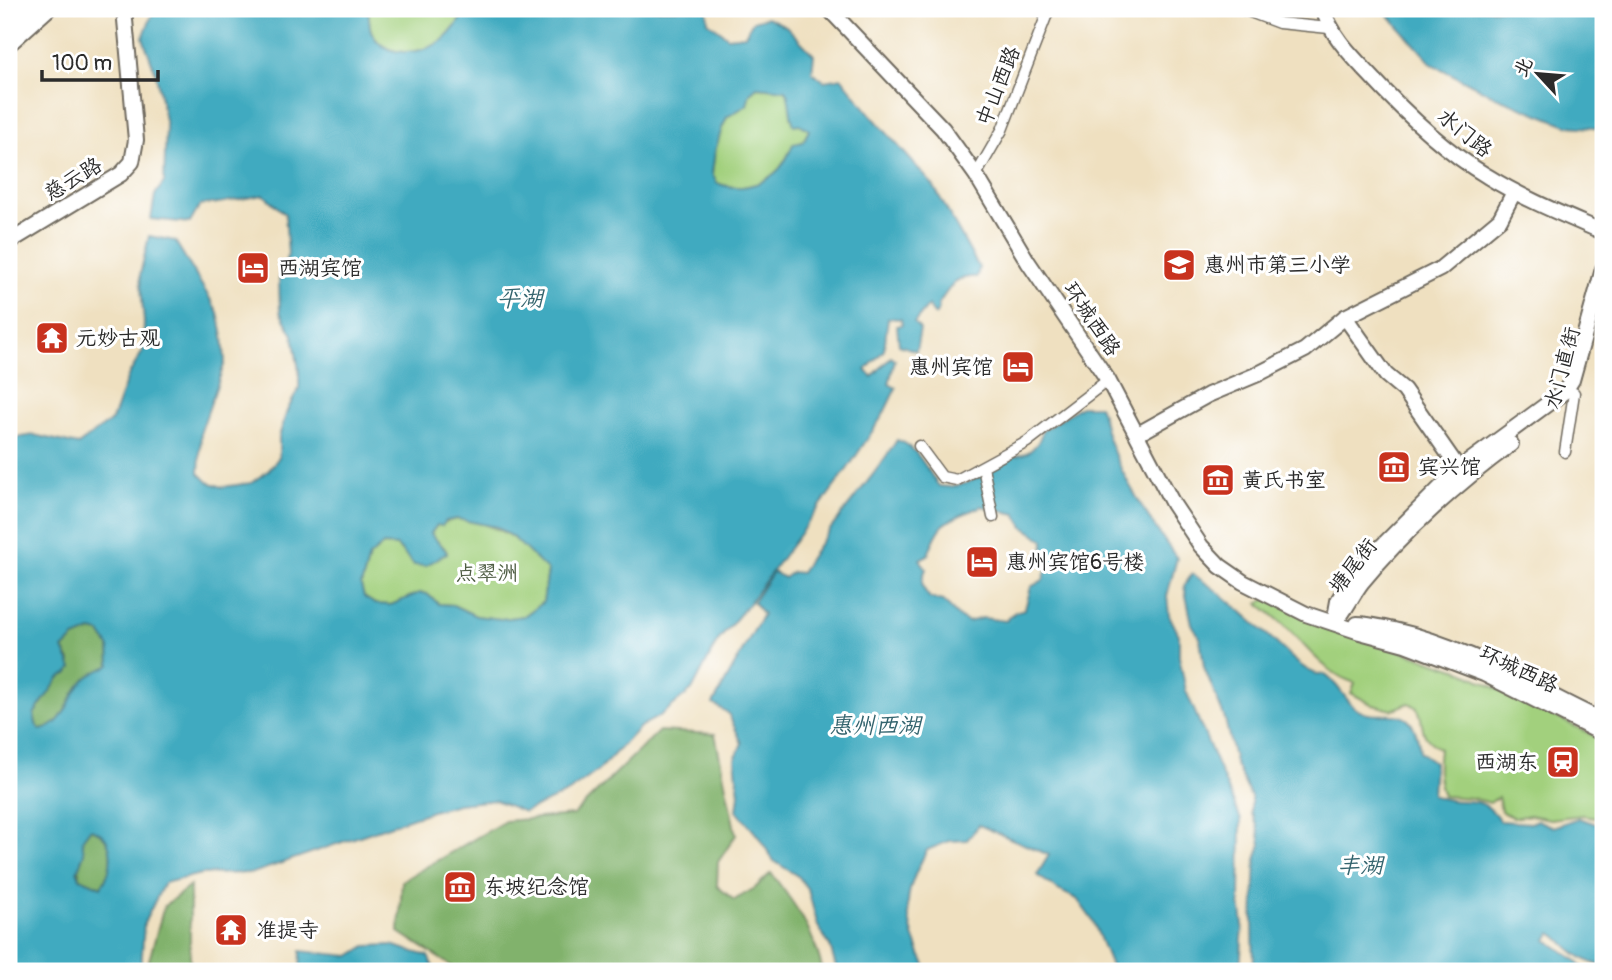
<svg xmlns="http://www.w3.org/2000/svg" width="1612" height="980" font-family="Pangolin,'LXGW WenKai TC',sans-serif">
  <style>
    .green { fill: #a2d07d; stroke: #667e54; stroke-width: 2 }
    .forest { fill: #81b26c; stroke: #566e4c; stroke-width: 2 }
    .water { fill: #40aac0; stroke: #366a76; stroke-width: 2; fill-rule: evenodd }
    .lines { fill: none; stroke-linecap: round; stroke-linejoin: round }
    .street-casing { stroke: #706a5f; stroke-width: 13 }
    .secondary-casing { stroke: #706a5f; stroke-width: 18 }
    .street { stroke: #fff; stroke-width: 10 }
    .secondary { stroke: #fff; stroke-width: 14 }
    .labels { text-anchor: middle; stroke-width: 6; stroke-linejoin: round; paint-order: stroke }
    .street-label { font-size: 21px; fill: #2b2b2b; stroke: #fff }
    .poi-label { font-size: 21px; fill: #2b2b2b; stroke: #fff; text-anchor: start }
    .park-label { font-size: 21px; fill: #4f5d44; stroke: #fff }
    .water-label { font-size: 23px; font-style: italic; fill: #34646e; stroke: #fff }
  </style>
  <rect width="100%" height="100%" fill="#fff"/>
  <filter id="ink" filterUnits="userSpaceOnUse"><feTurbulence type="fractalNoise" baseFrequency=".0143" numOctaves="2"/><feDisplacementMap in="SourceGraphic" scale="14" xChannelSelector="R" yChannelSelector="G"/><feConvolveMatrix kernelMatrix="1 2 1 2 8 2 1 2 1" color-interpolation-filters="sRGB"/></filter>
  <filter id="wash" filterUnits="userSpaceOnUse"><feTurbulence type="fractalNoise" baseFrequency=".00686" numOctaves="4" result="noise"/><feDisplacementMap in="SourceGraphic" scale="28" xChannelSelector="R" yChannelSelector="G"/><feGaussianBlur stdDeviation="1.57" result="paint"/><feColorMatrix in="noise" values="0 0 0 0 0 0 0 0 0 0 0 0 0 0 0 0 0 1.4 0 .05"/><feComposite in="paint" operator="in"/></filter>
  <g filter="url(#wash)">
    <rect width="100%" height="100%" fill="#efe0c0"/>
    <!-- green -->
    <g class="green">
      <path d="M368,9H466C460,21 454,31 443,40C422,55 384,60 371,31C369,25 369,15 368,9Z"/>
      <path d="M757,87L786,90L791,103V118L809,130L803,142L793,145C789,154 784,166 775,173C759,187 736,191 717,183L712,173L715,151L722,128L727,117L737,111L750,93Z"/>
      <path d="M457,519C497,523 522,540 548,570L543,602L524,616L501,619L476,616L453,605L439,604L427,594L419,593L391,605L375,604L364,597L361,586L369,557L383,545L397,546L415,565L436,560L447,552C443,544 435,541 431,533L438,524Z"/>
      <path d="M1268,599L1344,632L1459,670L1603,740V818L1582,815L1550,819L1530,815L1514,818L1501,811L1498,797L1490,803L1472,798L1443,796C1437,780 1437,766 1439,749C1435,746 1429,741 1426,737C1418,724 1426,710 1409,703L1392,710L1373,705L1351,693L1355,683C1328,675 1310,651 1291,632C1281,621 1269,612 1258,603Z"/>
    </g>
    <!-- forest -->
    <g class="forest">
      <path d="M91,631L100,633L109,646L110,666C101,670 91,673 84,680C67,696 67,726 40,730L36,724L34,714L60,676L67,674L70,661L63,649L74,638Z"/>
      <path d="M659,731L715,734L736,835L718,862L717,886L734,900L755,888L771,873C798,908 812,928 823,971H560L561,966L539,971H459L399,932L402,881L505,821L573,815Z"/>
      <path d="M90,829C117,835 114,870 101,887L80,878C75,864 85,854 81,840Z"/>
      <polygon points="190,886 190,971 146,971 164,906"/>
    </g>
    <!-- water -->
    <g class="water">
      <path d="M154,9H368C369,15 369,25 371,31C384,60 422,55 443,40C454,31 460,21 466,9H707L708,22L728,37L745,35L753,21L767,17L786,26L814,55L812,72L824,81L842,78L871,115L933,185L979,268L977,277C956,275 948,289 938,305L939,309L935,315L928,306L914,323L920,329L916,351L899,345L897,326L902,325L901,319L888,318L884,350L866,370L872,377L891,357L895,359L889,384L896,388L883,415L848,468L746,607L717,642L692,690L660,716L641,726L600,769L569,792L524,812L495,800L458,804L432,811L253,873L201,874L164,883L144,923L141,971H9V439L34,435L78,445L112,420L128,376L143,351L144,322L140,275L149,236L175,241L218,312L223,336L225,362L201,431L199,473L208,482L222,487L251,483L269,470L279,457V437L287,411L299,388V371L293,335L280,312L279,280L288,254L285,214L264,195C242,198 222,204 200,205L190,223L151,219L155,195L164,182L166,126L156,74L143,38ZM757,87L786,90C791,102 789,113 794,125L800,124L809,130L803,142L793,144C789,154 784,166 775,173C759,187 736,191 717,183L712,173L715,151L722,128L727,117L747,105L750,93ZM457,519L497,527L515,539L548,571L543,602L524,616L501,619L476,616L453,605L439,604L427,594L419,593L391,605L375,604L364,597L361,586L369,557L383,545L397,546L414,565L425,566L447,553C443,544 435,542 431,533L437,525L442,526L446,521ZM91,631L100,633L109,646L110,665C101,670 91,673 84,680C67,696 67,726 40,730L36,724L34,714L60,677L67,674L72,668L63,649L74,638ZM90,829C117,835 114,870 101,887L80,878L77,871L84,854L82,840Z"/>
      <polygon points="1383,9 1603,9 1603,129 1569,126 1496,97 1432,64"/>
      <path d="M1081,406H1099C1104,418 1105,431 1110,443C1124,481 1153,526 1177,558L1167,596L1169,615L1179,635V656L1186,691L1241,820L1240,903L1243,924L1240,971H1113L1093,921L1077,899L1058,890L1037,875L1049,855L979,825L967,840L949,841L927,850C919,866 909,884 908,902C907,924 918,952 928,971H837L830,946L818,926L808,890L799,877L774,861L758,836L737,811L739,794L735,759L742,743L728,713L713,704L763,614L753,602L773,572L784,578L792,572L801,573C828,525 868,487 897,440C917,445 927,471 939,486C969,491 985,470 1010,458C1017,455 1026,455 1031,450C1037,445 1041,439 1042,431ZM981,506L1016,514L1024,527L1044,540L1043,564L1047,568L1043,580L1031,587L1025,609L1015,612L1006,621L983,618L968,622L960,618L943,601L930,598C921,587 920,582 926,569L920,559L928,555C942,516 947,523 981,506Z"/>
      <path d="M1192,574C1222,592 1246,616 1272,639C1284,650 1299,667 1314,673C1317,675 1322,673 1325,675C1335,680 1345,699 1354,707C1380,729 1413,691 1420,752L1434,762L1432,795C1462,809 1480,789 1500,821L1530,823L1537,820L1553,827L1578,818L1603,826V966C1590,963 1578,957 1568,947C1562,942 1559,936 1551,933L1547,940L1576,960L1585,971H1375L1348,966H1326L1312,959L1298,961L1278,971H1254L1253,922L1256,860L1261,844L1257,825L1251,812V797L1235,763L1225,719L1204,667L1200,638L1192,624L1184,586Z"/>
      <polygon points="391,945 428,956 435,971 300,971 301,951 350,956 366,946"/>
    </g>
  </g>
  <g filter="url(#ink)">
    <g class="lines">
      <defs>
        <g id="street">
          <polyline points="1242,9 1279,23 1329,28"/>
          <polyline points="976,175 1002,130 1049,9"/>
          <polyline points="919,446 942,477 957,480 1027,442 1108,380"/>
          <polyline points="1565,452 1574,393"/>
          <polyline points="983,467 993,517"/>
          <polyline points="1595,718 1603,703"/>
        </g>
        <g id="secondary">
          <polyline points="829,9 943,129 976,175 1028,262 1108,380 1173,504 1201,546 1220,566 1243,582 1306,614 1360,632 1405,644 1484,674 1603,734"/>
          <path d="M1323,9C1331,35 1350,54 1369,74C1403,111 1443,150 1487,176C1524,199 1564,215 1603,232"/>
          <polyline points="9,30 33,9"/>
          <polyline points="9,44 48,9"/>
          <polyline points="9,242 121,174 132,162 136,140 124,9"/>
          <polyline points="1138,434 1208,395 1258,374 1305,350 1345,317"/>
          <polyline points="1459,469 1404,390 1386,375 1345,317 1440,269 1500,219 1514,192"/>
          <path d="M1335,622C1346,610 1352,595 1362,582C1403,532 1459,482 1511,444"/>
          <polyline points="1334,623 1338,601 1352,576 1459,469 1565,391 1572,380 1603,269"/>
          <path d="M1357,624C1370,624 1382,628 1394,630C1470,647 1534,689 1603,721"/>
        </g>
      </defs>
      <!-- street casing -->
      <use href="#street" class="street-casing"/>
      <!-- secondary casing -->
      <use href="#secondary" class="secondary-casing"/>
      <!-- street -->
      <use href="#street" class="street"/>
      <!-- secondary -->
      <use href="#secondary" class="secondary"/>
    </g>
  </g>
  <!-- icons -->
  <defs>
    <symbol id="school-square" viewBox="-11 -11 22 22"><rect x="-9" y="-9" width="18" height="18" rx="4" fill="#c8321e" stroke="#fff"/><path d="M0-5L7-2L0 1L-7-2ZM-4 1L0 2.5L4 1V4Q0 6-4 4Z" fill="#fff"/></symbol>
    <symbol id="hotel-square" viewBox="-11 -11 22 22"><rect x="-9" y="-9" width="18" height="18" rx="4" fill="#c8321e" stroke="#fff"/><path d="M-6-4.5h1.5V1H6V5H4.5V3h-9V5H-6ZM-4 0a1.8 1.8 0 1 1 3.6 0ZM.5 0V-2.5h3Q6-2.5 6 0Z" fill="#fff"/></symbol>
    <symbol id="temple-square" viewBox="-11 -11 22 22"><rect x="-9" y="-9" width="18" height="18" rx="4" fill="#c8321e" stroke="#fff"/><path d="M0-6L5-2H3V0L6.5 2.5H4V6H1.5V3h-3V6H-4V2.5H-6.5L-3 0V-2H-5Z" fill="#fff"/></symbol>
    <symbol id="museum-square" viewBox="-11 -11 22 22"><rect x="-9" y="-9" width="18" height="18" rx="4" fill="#c8321e" stroke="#fff"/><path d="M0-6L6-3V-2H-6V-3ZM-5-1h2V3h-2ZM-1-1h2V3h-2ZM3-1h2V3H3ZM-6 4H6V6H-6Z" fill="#fff"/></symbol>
    <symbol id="station-square" viewBox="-11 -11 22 22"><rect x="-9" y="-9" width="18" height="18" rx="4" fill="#c8321e" stroke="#fff"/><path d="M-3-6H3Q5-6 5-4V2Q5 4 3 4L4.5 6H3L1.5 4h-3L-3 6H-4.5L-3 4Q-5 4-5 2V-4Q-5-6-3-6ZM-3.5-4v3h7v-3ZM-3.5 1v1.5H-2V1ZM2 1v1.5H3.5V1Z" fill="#fff"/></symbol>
  </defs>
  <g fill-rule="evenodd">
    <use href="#school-square" x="1160" y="246" width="38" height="38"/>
    <use href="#hotel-square" x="234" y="249" width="38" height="38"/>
    <use href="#temple-square" x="33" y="319" width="38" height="38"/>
    <use href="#hotel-square" x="999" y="348" width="38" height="38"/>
    <use href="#museum-square" x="1375" y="448" width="38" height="38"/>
    <use href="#museum-square" x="1199" y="461" width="38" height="38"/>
    <use href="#hotel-square" x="963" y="543" width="38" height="38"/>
    <use href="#station-square" x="1544" y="743" width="38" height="38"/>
    <use href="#museum-square" x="441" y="868" width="38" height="38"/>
    <use href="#temple-square" x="212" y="911" width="38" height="38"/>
  </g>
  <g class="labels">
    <!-- street labels -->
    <g class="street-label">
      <text transform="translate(998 86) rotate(-68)" y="7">中山西路</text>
      <text transform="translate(1465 133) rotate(39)" y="7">水门路</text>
      <text transform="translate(73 179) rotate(-31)" y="7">慈云路</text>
      <text transform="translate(1092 319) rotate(56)" y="7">环城西路</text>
      <text transform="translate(1562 368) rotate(-75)" y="7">水门直街</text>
      <text transform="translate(1353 566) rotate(-52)" y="7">塘尾街</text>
      <text transform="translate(1519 669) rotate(25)" y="7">环城西路</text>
    </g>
    <!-- poi labels -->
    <g class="poi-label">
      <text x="1204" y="272">惠州市第三小学</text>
      <text x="278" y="275">西湖宾馆</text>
      <text x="76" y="345">元妙古观</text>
      <text x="993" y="374" text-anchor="end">惠州宾馆</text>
      <text x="1418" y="474">宾兴馆</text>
      <text x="1242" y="487">黄氏书室</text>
      <text x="1006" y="569">惠州宾馆6号楼</text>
      <text x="1538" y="769" text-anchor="end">西湖东</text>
      <text x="484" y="894">东坡纪念馆</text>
      <text x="256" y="937">准提寺</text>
    </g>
    <!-- park labels -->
    <g class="park-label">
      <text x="487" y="580">点翠洲</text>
    </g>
    <!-- water labels -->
    <g class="water-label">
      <text x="520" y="306">平湖</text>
      <text x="875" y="733">惠州西湖</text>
      <text x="1360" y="873">丰湖</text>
    </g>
  </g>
  <!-- margin -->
  <rect width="1612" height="980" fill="none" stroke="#fff" stroke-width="35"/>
  <!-- north arrow -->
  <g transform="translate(1538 74) rotate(296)" stroke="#ffffff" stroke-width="5" paint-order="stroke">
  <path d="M0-5L12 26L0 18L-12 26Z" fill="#2b2b2b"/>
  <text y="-10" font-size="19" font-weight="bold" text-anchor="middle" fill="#2b2b2b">北</text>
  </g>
  <!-- scale -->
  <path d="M42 70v10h116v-10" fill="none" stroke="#2b2b2b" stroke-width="3.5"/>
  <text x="52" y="70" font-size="21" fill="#2b2b2b" stroke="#ffffff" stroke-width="5" paint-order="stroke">100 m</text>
</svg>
